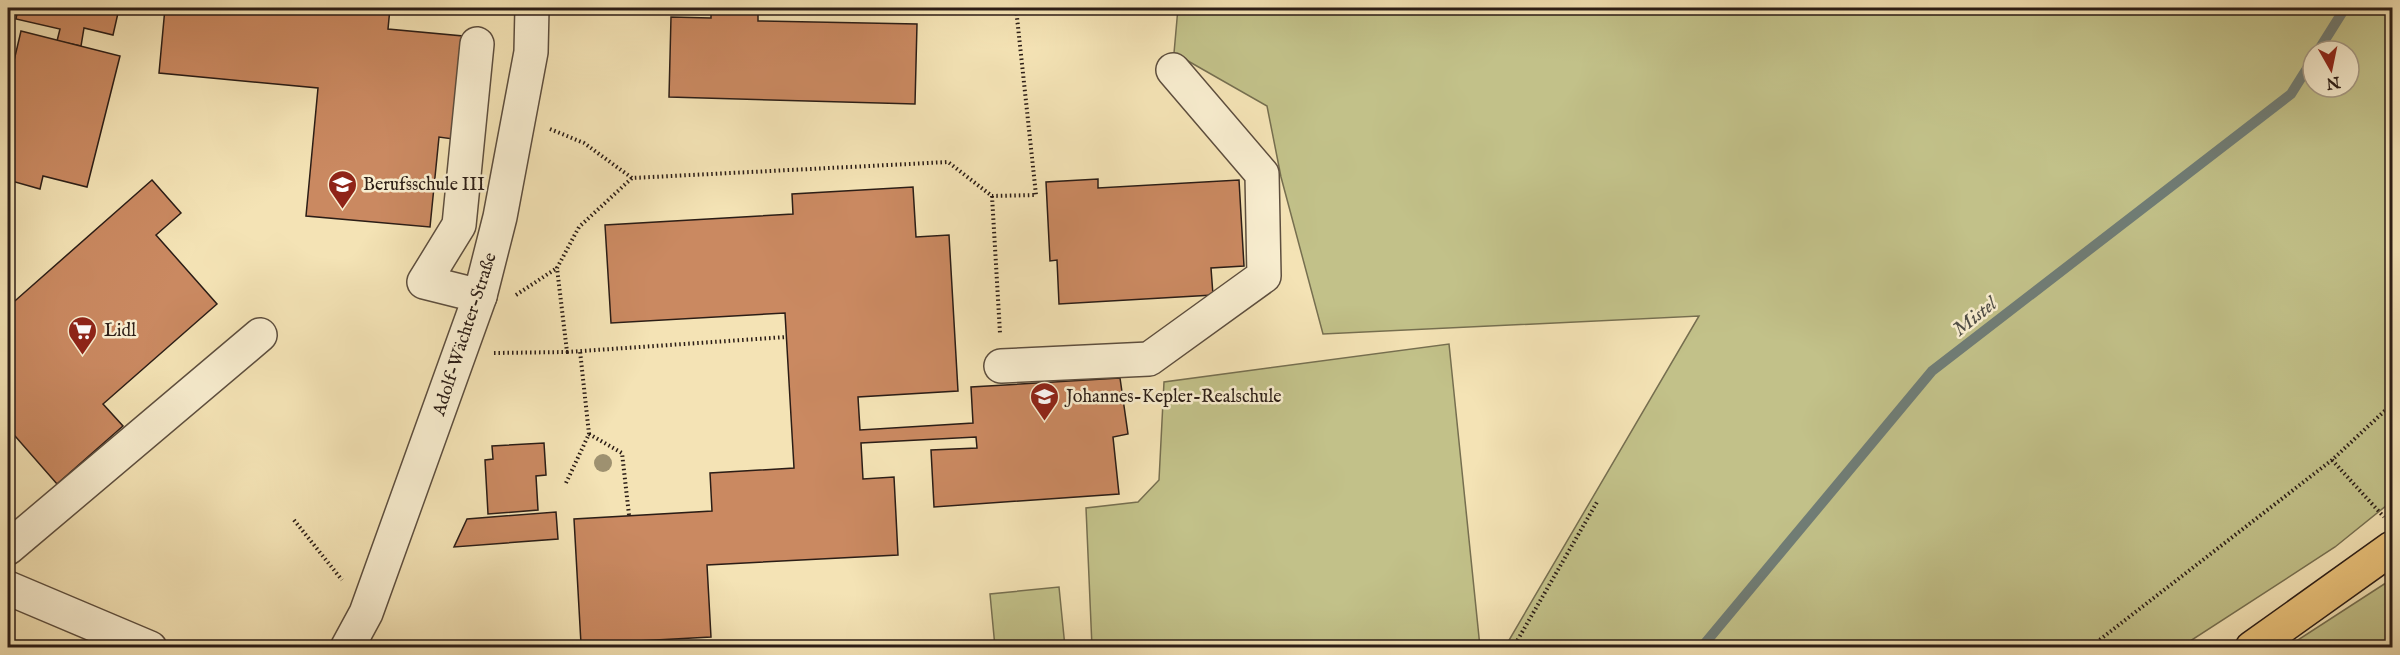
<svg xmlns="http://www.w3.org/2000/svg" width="2400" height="655" font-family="'IM FELL English',serif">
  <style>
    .green { fill: #c2c189; stroke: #766f50; stroke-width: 1.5; fill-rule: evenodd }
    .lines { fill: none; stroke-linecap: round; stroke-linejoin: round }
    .stream { stroke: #707d76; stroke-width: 10 }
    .building { fill: #ca8961; stroke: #2b1d16; stroke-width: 1.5 }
    .minor-casing { stroke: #5d4e3e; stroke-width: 36 }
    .major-casing { stroke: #2b1d16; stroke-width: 36 }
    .path { stroke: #2b1d16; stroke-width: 4; stroke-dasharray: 1.5 3; stroke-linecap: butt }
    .minor { stroke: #f8edcf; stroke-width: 33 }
    .major { stroke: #eac27a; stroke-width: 33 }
    .tree { fill: #9e9170 }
    .labels { text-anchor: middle; stroke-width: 5; stroke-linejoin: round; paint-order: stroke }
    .poi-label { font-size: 18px; fill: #2b1d16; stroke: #f8edcf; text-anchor: start }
    .street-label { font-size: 18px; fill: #2b1d16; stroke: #f8edcf }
    .water-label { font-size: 20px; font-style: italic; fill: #4e4d46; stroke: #f8edcf }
  </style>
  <rect width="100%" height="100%" fill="#f4e3b5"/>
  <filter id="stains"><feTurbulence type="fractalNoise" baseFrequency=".00333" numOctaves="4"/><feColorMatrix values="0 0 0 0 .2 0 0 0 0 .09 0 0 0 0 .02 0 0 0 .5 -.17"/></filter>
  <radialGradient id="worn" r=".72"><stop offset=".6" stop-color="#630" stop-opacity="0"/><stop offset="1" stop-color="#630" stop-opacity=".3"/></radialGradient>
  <!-- green -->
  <g class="green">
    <path d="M1178,8H2392V501L2335,547L2181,647H1505L1699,316L1323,334L1281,177L1267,106L1174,53ZM2313,51H2349V87H2313Z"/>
    <polygon points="1449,344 1480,647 1092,647 1086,508 1138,502 1159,480 1164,382"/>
    <polygon points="2392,579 2392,647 2287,647"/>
    <polygon points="1059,587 1065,647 995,647 990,594"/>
  </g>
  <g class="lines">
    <!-- stream -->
    <g class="stream">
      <polyline points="2318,51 2345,8"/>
      <polyline points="1701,648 1932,371 2291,94 2313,59"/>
    </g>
  </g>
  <!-- building -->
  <g class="building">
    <polygon points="18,8 128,8 126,14 118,13 113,35 84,28 81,46 57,41 60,29 16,19"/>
    <polygon points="165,8 390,8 388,29 463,36 453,139 439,137 430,227 306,216 318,88 159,73"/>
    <polygon points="711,8 758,8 758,21 917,24 915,104 669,97 671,17 711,18"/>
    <polygon points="21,31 120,56 87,187 43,176 40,189 8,180 8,86"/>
    <polygon points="1098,179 1098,188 1239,180 1244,266 1211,268 1213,295 1059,304 1057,260 1050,261 1046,182"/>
    <polygon points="152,180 181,213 156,235 217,304 103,404 123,426 57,484 8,428 8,307"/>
    <polygon points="913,187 916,237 949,235 958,391 858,397 860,430 973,423 971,387 1120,378 1128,434 1113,437 1119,494 934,507 931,450 977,448 976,437 861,443 863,479 894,477 898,555 707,565 711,637 581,644 574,519 712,511 710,473 794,468 785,313 611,323 605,225 793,214 792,194"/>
    <polygon points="544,443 546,475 536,476 538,510 488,514 485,460 493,459 492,446"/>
    <polygon points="556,512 558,539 454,547 467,519"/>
  </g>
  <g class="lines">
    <defs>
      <g id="minor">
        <polyline points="477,44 459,225 424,282 480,296"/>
        <polyline points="1001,366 1149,359 1264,276 1262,174 1173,70"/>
        <polyline points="8,548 260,335"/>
        <polyline points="8,588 150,648"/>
        <polyline points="347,648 366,613 480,296 500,217 531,52 532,8"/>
      </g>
      <polyline id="major" points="2252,648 2392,548"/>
    </defs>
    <!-- minor casing -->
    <use href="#minor" class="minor-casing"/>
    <!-- major casing -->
    <use href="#major" class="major-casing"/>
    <!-- path -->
    <g class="path">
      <polyline points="449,8 462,13"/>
      <polyline points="550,129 584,143 632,178 948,162 992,196 1036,195 1016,8"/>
      <polyline points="992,196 1000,333"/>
      <polyline points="516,295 557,268"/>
      <polyline points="567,352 786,337"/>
      <polyline points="494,353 567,352 557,268 579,227 632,178"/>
      <polyline points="589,434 622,453 629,515"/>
      <polyline points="2332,460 2384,517"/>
      <polyline points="566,483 589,434 580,351"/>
      <polyline points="294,520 342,580"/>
      <polyline points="1513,648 1597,502"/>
      <polyline points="2089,648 2332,460 2392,404"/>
    </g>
    <!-- minor -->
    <use href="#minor" class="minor"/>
    <!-- major -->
    <use href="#major" class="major"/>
  </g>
  <!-- trees -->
  <circle class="tree" cx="603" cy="463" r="9"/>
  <!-- icons -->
  <defs>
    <symbol id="school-pin" viewBox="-11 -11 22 30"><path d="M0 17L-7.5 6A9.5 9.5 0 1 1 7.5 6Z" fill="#8f2418" stroke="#f8edcf"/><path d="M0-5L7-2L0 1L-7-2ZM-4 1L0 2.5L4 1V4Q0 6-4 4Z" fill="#fff"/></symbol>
    <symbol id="supermarket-pin" viewBox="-11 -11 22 30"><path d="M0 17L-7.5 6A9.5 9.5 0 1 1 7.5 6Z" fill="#8f2418" stroke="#f8edcf"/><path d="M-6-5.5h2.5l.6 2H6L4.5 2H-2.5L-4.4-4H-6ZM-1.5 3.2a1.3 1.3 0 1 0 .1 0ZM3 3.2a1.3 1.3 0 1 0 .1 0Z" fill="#fff"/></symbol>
  </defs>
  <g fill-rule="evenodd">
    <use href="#school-pin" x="326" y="168" width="33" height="45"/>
    <use href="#supermarket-pin" x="66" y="314" width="33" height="45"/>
    <use href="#school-pin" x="1028" y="380" width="33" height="45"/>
  </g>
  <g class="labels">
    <!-- poi labels -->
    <g class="poi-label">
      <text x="363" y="190">Berufsschule III</text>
      <text x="104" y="336">Lidl</text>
      <text x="1066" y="402">Johannes-Kepler-Realschule</text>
    </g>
    <!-- street labels -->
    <g class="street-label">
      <text transform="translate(464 334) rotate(-72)" y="6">Adolf-Wächter-Straße</text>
    </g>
    <!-- water labels -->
    <g class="water-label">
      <text transform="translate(1974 316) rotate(-38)" y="7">Mistel</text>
    </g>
  </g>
  <!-- margin -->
  <rect width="2400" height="655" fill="none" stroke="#f4e3b5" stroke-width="30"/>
  <rect x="9" y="9" width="2382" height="637" fill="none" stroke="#2b1d16" stroke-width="3"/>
  <rect x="15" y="15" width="2370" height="625" fill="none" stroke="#2b1d16" stroke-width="1.5"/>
  <!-- north arrow -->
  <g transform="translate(2331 69) rotate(171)"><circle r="28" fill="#f8edcf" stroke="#a69a85" stroke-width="1.5"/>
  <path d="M0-4.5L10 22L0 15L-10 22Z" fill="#8f2418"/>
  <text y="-9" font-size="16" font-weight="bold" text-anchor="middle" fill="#2b1d16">N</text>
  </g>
  <rect width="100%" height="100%" filter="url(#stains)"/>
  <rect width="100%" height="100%" fill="url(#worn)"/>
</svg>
